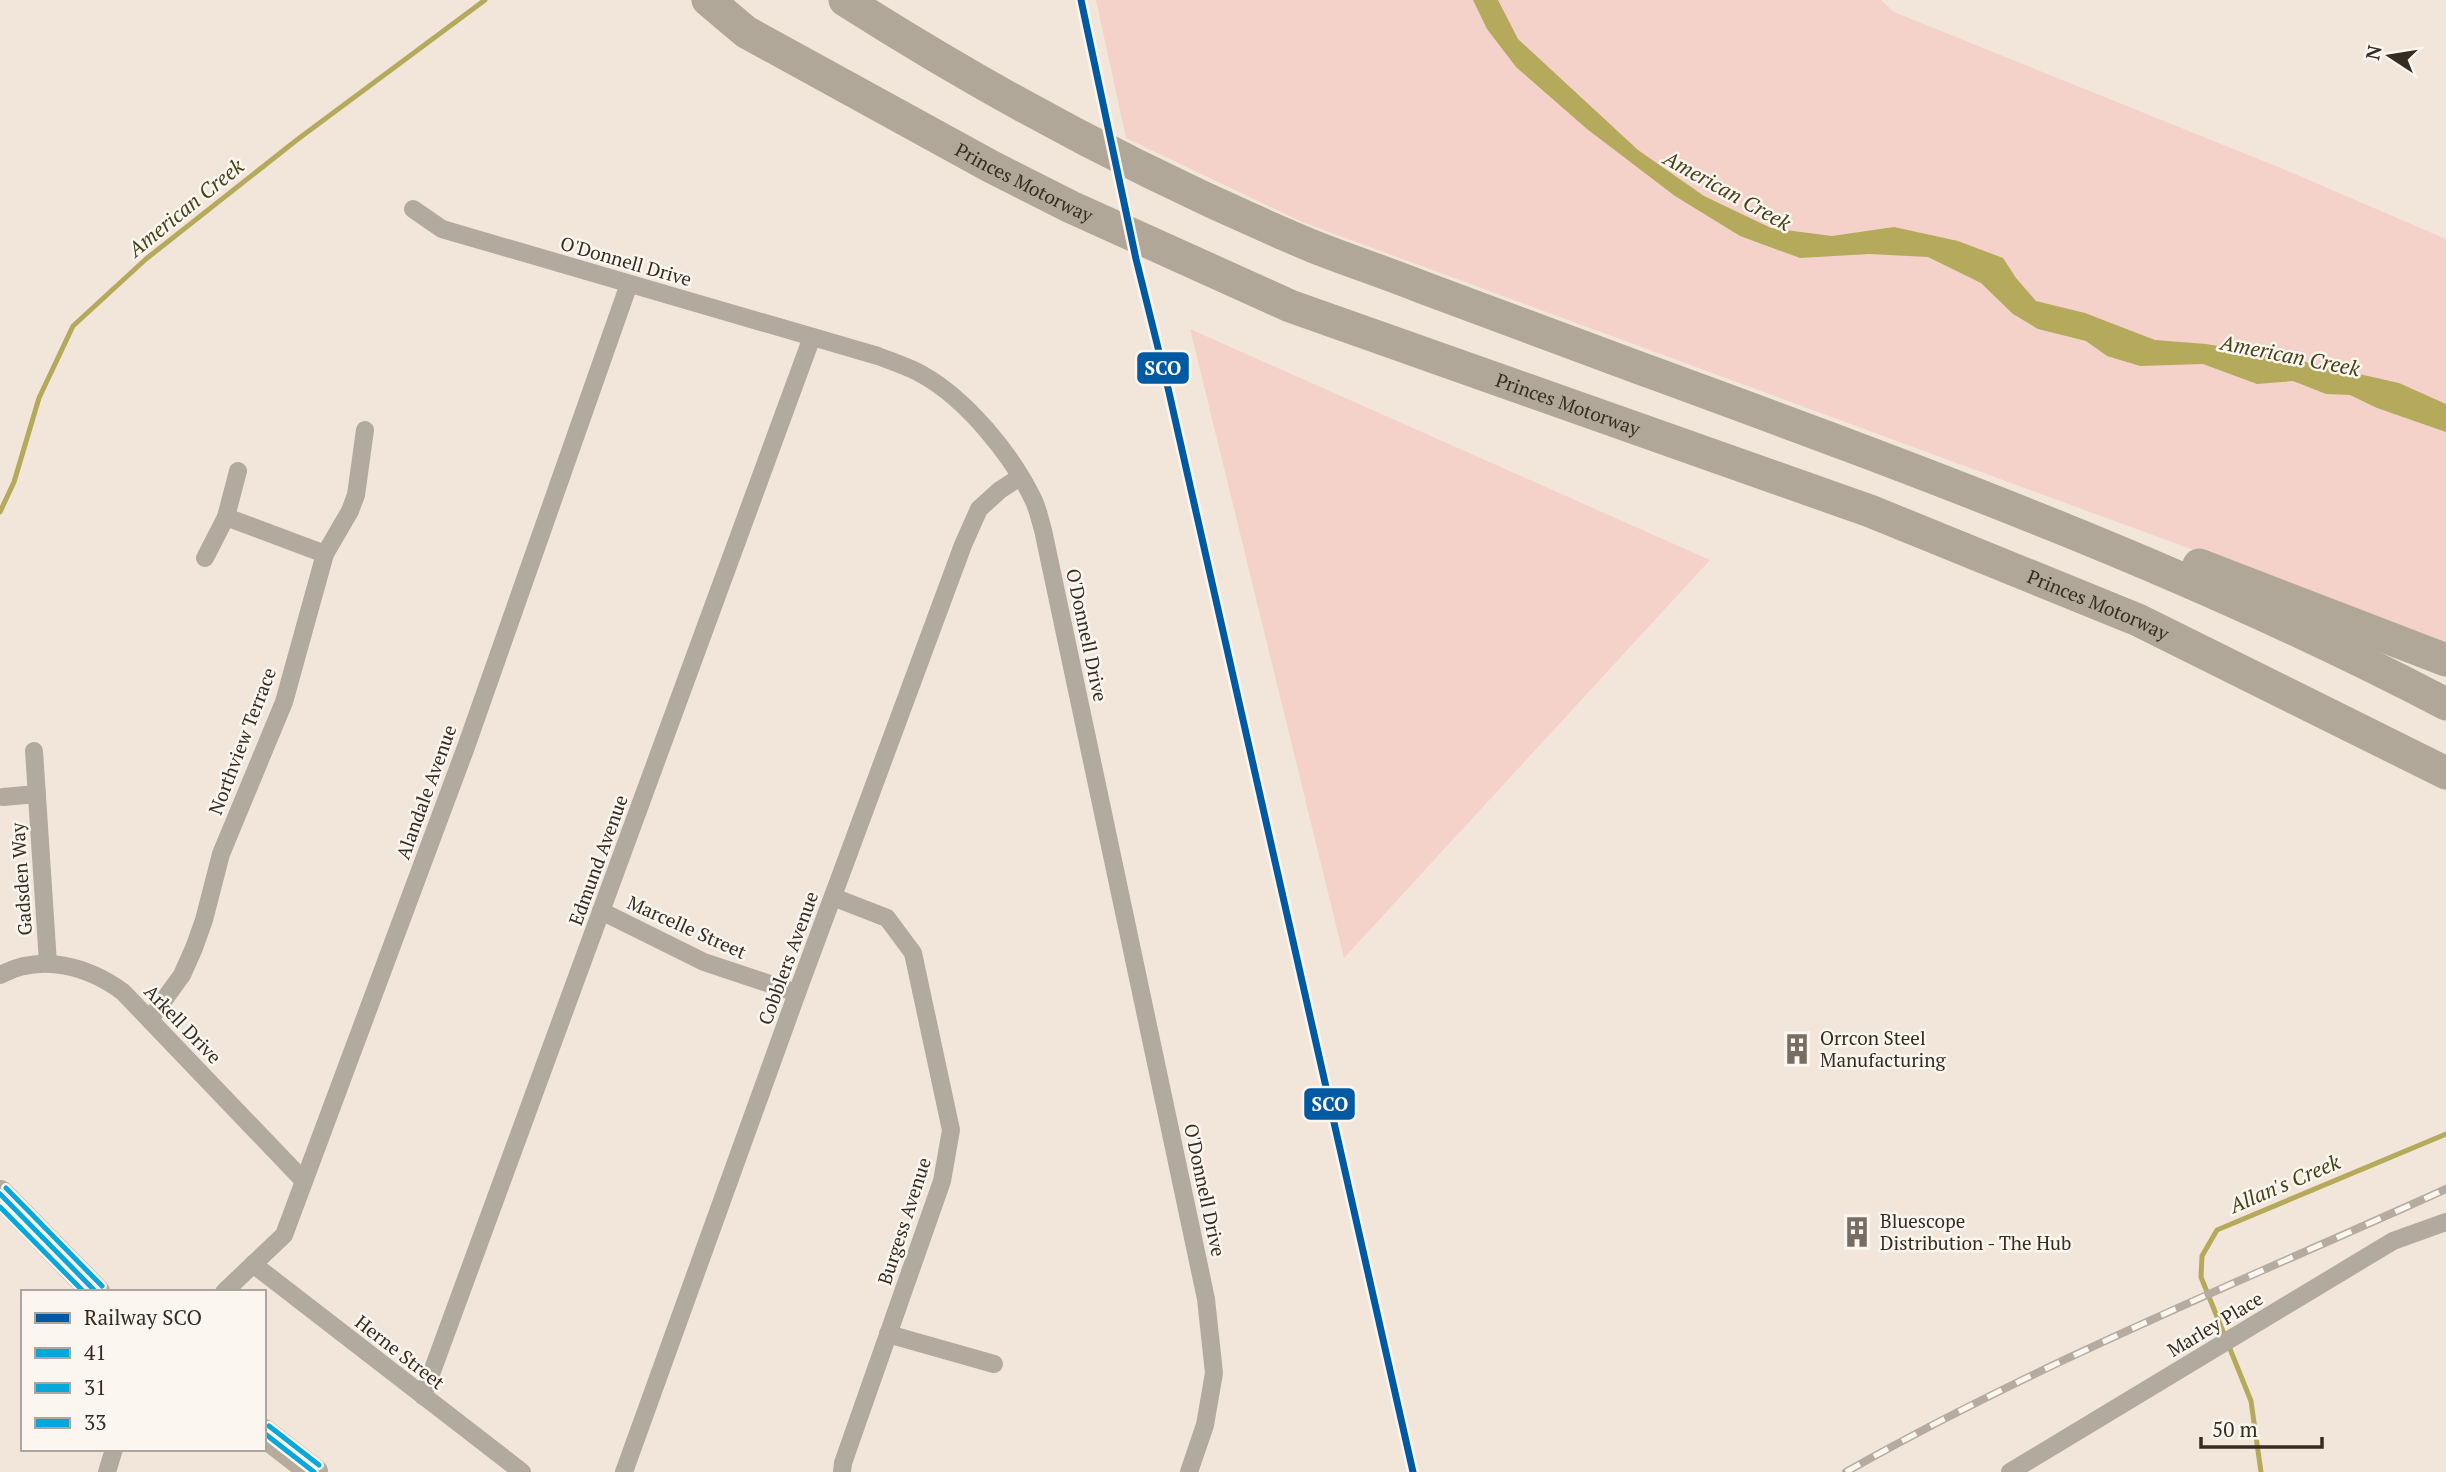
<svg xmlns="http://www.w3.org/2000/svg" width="2446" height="1472" font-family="'PT Serif',serif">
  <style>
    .green { fill: #f4d2c9 }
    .water { fill: #b5aa5b }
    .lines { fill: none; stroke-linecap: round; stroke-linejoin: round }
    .stream { stroke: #b5aa5b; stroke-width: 5 }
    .minor { stroke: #b2aa9e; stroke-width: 18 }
    .primary { stroke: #b6ac9e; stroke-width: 28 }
    .motorway { stroke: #b1a799; stroke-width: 33 }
    .rail-casing { stroke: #b5aba0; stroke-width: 8 }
    .rail { stroke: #fcf6f0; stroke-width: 5; stroke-dasharray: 16; stroke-linecap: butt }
    .bus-1-casing { stroke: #fcf6f0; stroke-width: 10 }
    .bus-2-casing { stroke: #fcf6f0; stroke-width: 10 }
    .bus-3-casing { stroke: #fcf6f0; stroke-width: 10 }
    .bus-1 { stroke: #06a7da; stroke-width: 5 }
    .bus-2 { stroke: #06a7da; stroke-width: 5 }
    .bus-3 { stroke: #06a7da; stroke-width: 5 }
    .rail-1-casing { stroke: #fcf6f0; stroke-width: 12 }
    .rail-1 { stroke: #005aa3; stroke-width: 7 }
    .labels { text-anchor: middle; stroke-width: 5; stroke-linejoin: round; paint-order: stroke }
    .street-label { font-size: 19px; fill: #372c22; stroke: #fcf6f0 }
    .poi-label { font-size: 19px; fill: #372c22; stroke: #fcf6f0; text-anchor: start }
    .water-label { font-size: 21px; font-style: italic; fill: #474318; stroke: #fcf6f0 }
    .line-badge { stroke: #fcf6f0; stroke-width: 2.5 }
    .badge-label { font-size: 19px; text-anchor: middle; font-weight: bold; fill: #fff }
  </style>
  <rect width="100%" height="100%" fill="#f2e6da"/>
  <!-- green -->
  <g class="green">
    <polygon points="1096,0 1881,0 1894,12 2288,171 2446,239 2446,643 1302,222 1126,138"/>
    <polygon points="1190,329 1710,560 1344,958"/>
  </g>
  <!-- water -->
  <polygon class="water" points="1473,0 1498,0 1518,39 1638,150 1704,196 1771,228 1832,236 1894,227 1958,241 2003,258 2016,278 2036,301 2085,313 2155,340 2206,344 2279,356 2399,383 2446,404 2446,432 2377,408 2350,395 2326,394 2293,381 2257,384 2203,364 2140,366 2107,356 2086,341 2038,329 2013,314 1981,283 1928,257 1869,254 1800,258 1740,236 1675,196 1587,129 1516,67 1487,29"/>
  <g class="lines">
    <!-- stream -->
    <g class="stream">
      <polyline points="0,512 14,482 39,398 73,326 146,259 298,139 485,0"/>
      <polyline points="2261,1472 2251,1401 2201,1277 2202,1256 2217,1230 2446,1134"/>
    </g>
    <!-- minor -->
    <g class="minor">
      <path d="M413,209L442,229L878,356C893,362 910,367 923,375C966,399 1012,455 1033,499C1038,509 1040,520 1043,530L1206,1299L1214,1373L1205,1425L1189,1472"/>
      <polyline points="238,471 226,517 325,554"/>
      <polyline points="205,558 226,517"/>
      <polyline points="34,751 48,963"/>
      <polyline points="3,797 37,794"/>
      <polyline points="833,897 887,918 913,953 951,1130 942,1181 843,1463 842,1472"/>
      <polyline points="601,911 704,962 797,993"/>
      <path d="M0,975C41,953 88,966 123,992L303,1180"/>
      <polyline points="150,1019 182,975 194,948 204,920 221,854 284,702 325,554 350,511 356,495 365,430"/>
      <polyline points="253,1264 522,1472"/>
      <polyline points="224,1292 284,1235 466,747 629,284"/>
      <polyline points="888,1334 994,1364"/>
      <polyline points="423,1396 812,337"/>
      <polyline points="107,1472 114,1449"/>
      <polyline points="624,1472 797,993 963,545 979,509 1000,490 1020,477"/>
      <polyline points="2010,1472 2393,1241 2446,1222"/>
    </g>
    <!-- primary -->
    <g class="primary">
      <polyline points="0,1194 96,1292"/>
      <polyline points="264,1433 314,1472"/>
    </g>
    <!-- motorway -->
    <g class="motorway">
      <path id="s1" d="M708,0L746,32L990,166L1071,207L1290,306L1870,511L2138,620L2446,773"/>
      <path d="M845,0C994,95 1150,178 1312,246C1347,260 1384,272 1419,286C1491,313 1562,339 1634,366C1909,467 2186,568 2446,704"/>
      <polyline points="2199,565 2446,660"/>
    </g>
    <defs>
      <path id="rail" d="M1846,1472C2038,1363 2245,1280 2446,1189"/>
    </defs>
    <!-- rail casing -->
    <use href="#rail" class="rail-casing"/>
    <!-- rail -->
    <use href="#rail" class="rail"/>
    <defs>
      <g id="bus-1">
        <polyline points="0,1194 96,1292"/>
        <polyline points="264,1433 314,1472"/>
      </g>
      <polyline id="bus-2" points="0,1207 84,1292"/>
      <g id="bus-3">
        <polyline points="6,1188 102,1286"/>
        <polyline points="269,1426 319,1465"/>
      </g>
    </defs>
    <!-- bus-1 casing -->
    <use href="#bus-1" class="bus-1-casing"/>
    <!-- bus-2 casing -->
    <use href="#bus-2" class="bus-2-casing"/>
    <!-- bus-3 casing -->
    <use href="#bus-3" class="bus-3-casing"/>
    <!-- bus-1 -->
    <use href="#bus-1" class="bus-1"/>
    <!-- bus-2 -->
    <use href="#bus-2" class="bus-2"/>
    <!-- bus-3 -->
    <use href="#bus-3" class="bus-3"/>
    <defs>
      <polyline id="rail-1" points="1081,0 1136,259 1168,388 1413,1472"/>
    </defs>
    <!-- rail-1 casing -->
    <use href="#rail-1" class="rail-1-casing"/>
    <!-- rail-1 -->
    <use href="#rail-1" class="rail-1"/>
  </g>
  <!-- icons -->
  <defs>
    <symbol id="building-bare" viewBox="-9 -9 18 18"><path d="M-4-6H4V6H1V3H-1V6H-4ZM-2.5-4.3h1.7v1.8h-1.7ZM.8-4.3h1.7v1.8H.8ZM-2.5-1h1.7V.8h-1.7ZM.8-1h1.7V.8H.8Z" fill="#786d62" stroke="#fcf6f0" stroke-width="2.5" paint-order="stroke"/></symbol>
  </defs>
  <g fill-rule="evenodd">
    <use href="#building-bare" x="1775" y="1027" width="44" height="44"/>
    <use href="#building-bare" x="1835" y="1210" width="44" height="44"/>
  </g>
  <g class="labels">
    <!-- street labels -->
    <g class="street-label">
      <text dy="7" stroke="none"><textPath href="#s1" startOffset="366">Princes Motorway</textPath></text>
      <text transform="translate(626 261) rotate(16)" y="7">O'Donnell Drive</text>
      <text dy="7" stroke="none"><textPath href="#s1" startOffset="954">Princes Motorway</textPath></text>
      <text dy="7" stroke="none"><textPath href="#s1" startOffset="1521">Princes Motorway</textPath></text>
      <text transform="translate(1087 635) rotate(78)" y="7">O'Donnell Drive</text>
      <text transform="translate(242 741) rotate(-69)" y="7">Northview Terrace</text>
      <text transform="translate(426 792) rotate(-70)" y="7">Alandale Avenue</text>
      <text transform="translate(598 860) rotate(-70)" y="7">Edmund Avenue</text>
      <text transform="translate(21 879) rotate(-94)" y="7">Gadsden Way</text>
      <text transform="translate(687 927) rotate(24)" y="7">Marcelle Street</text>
      <text transform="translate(788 958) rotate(-70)" y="7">Cobblers Avenue</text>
      <text transform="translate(183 1024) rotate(46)" y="7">Arkell Drive</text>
      <text transform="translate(1205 1190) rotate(78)" y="7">O'Donnell Drive</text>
      <text transform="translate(904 1221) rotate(-72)" y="7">Burgess Avenue</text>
      <text transform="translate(2215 1324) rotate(-31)" y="7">Marley Place</text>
      <text transform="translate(400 1352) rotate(38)" y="7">Herne Street</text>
    </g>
    <!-- poi labels -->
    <g class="poi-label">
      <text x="1820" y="1045">Orrcon Steel<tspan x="1820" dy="22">Manufacturing</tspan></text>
      <text x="1880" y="1228">Bluescope<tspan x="1880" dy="22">Distribution - The Hub</tspan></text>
    </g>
    <!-- water labels -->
    <g class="water-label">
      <text transform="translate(1727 191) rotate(29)" y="7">American Creek</text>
      <text transform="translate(186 208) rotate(-39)" y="7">American Creek</text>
      <text transform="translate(2290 356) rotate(11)" y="7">American Creek</text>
      <text transform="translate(2285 1184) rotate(-23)" y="7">Allan's Creek</text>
    </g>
  </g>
  <g class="line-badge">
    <rect x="1136" y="351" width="54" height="34" rx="7" fill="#005aa3"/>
    <rect x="1303" y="1087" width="53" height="34" rx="7" fill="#005aa3"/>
  </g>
  <g class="badge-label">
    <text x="1163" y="375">SCO</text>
    <text x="1330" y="1111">SCO</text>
  </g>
  <!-- legend -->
  <rect x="21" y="1290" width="245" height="161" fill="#fcf6f0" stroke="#ada59e" stroke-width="2"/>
  <rect x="35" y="1313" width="35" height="10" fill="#005aa3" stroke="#ada59e" stroke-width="2"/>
  <text x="84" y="1325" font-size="21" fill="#372c22">Railway SCO</text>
  <rect x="35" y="1348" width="35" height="10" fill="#06a7da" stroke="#ada59e" stroke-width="2"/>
  <text x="84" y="1360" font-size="21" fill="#372c22">41</text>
  <rect x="35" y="1383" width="35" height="10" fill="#06a7da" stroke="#ada59e" stroke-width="2"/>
  <text x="84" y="1395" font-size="21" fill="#372c22">31</text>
  <rect x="35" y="1418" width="35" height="10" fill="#06a7da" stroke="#ada59e" stroke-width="2"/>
  <text x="84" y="1430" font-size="21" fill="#372c22">33</text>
  <!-- north arrow -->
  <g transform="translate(2390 56) rotate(282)" stroke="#fcf6f0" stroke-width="5" paint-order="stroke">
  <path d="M0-5L12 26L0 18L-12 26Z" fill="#372c22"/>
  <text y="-10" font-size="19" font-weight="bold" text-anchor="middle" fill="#372c22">N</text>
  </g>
  <!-- scale -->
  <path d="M2201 1437v10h121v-10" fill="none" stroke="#372c22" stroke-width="3.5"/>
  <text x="2212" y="1437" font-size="21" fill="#372c22" stroke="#fcf6f0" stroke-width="5" paint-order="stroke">50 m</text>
</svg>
